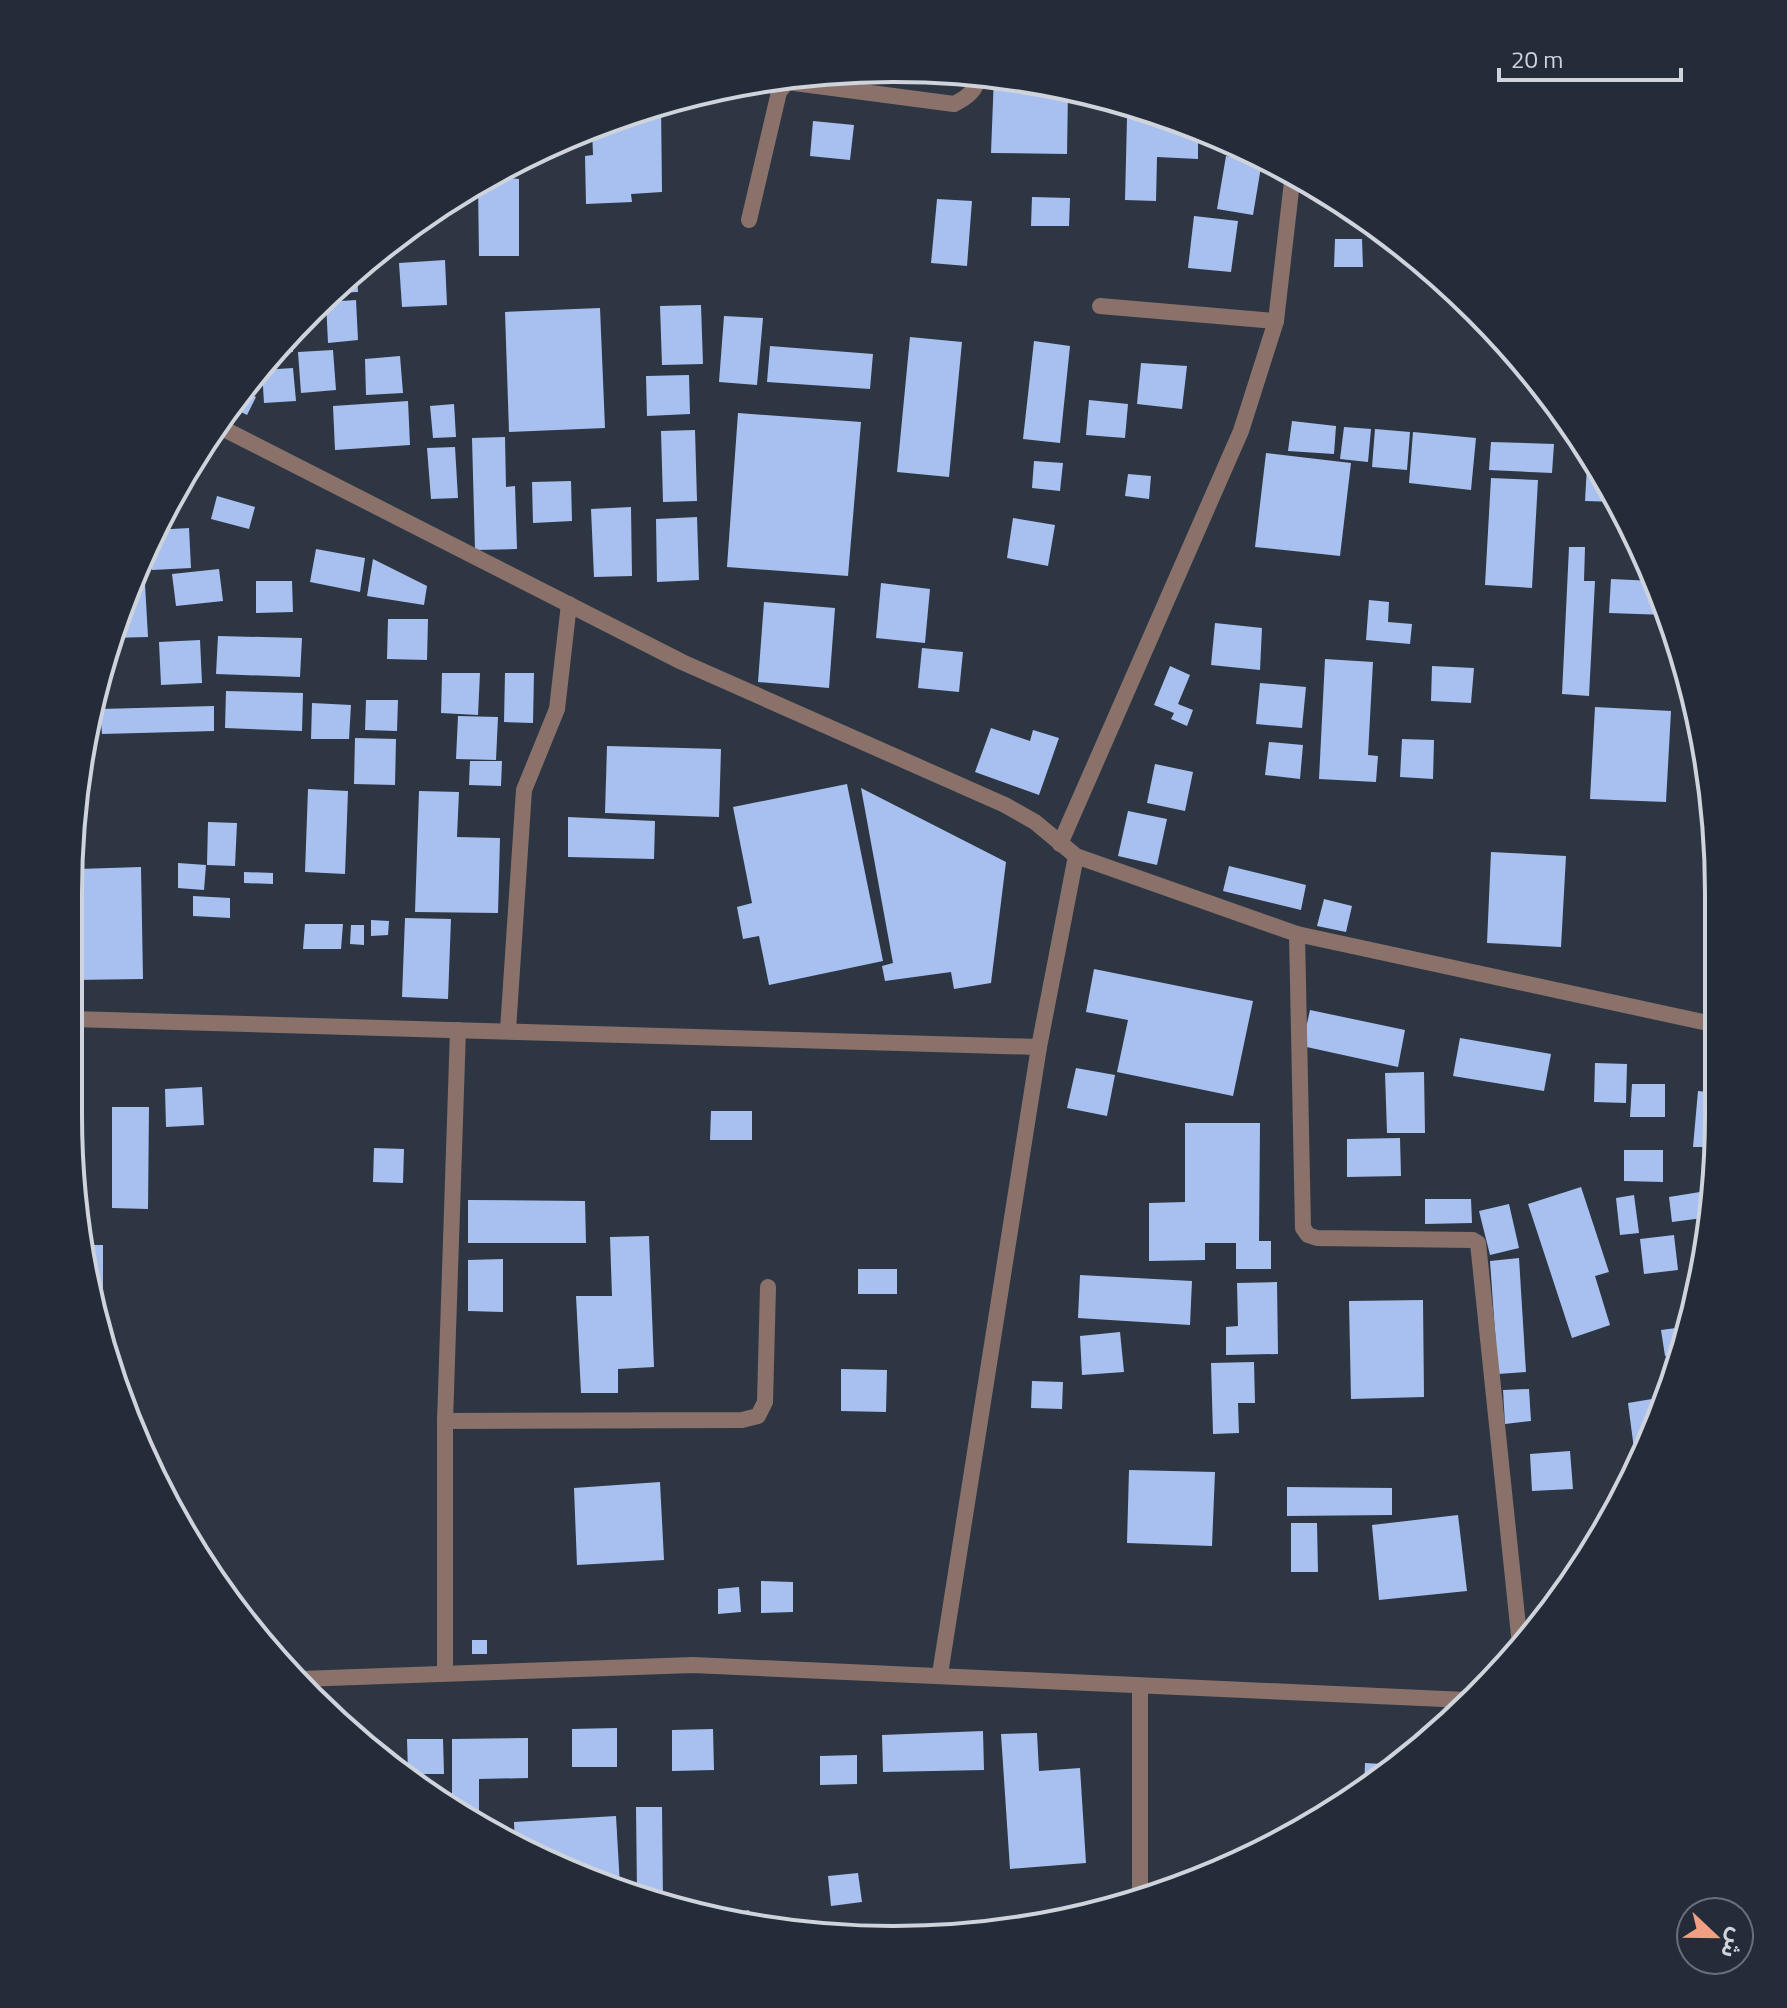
<svg xmlns="http://www.w3.org/2000/svg" width="1787" height="2008" font-family="'Titillium Web','Noto Sans Arabic',sans-serif">
  <style>
    .building { fill: #a7c0f0 }
    .lines { fill: none; stroke-linecap: round; stroke-linejoin: round }
    .minor { stroke: #8a726a; stroke-width: 16 }
    .rim { fill: none; stroke: #ced3dc; stroke-width: 4 }
  </style>
  <rect width="100%" height="100%" fill="#2e3644"/>
  <!-- building -->
  <g class="building">
    <polygon points="994,75 1068,91 1067,154 991,153"/>
    <polygon points="661,103 662,192 631,194 632,202 586,204 585,156 593,155 592,129"/>
    <polygon points="1127,118 1174,119 1198,130 1198,159 1157,157 1156,201 1125,200"/>
    <polygon points="813,121 854,125 850,160 810,156"/>
    <polygon points="1226,156 1262,161 1253,215 1217,209"/>
    <polygon points="510,165 510,178 519,179 519,256 479,256 478,184"/>
    <polygon points="1032,197 1070,198 1069,226 1031,226"/>
    <polygon points="937,199 972,201 967,266 931,263"/>
    <polygon points="443,206 443,221 417,222"/>
    <polygon points="1194,216 1238,221 1231,272 1188,268"/>
    <polygon points="1335,239 1362,239 1363,267 1334,267"/>
    <polygon points="445,260 447,305 402,307 399,263"/>
    <polygon points="357,270 358,292 333,293 350,277"/>
    <polygon points="356,300 358,340 328,343 326,302"/>
    <polygon points="701,305 703,364 662,365 660,306"/>
    <polygon points="600,308 605,428 509,432 505,312"/>
    <polygon points="724,316 763,318 757,385 719,382"/>
    <polygon points="292,331 293,352 270,354 273,349"/>
    <polygon points="910,337 962,342 949,477 897,472"/>
    <polygon points="1034,341 1070,346 1060,443 1023,439"/>
    <polygon points="770,346 873,354 870,389 767,382"/>
    <polygon points="333,350 336,390 301,393 298,352"/>
    <polygon points="400,356 403,393 366,395 365,359"/>
    <polygon points="1141,363 1187,366 1182,409 1137,404"/>
    <polygon points="293,368 296,401 264,403 262,370"/>
    <polygon points="689,375 690,414 647,416 646,376"/>
    <polygon points="243,391 256,397 247,415 231,407"/>
    <polygon points="1089,400 1128,404 1125,438 1086,435"/>
    <polygon points="408,401 410,445 335,450 333,406"/>
    <polygon points="454,404 456,437 433,438 430,406"/>
    <polygon points="738,413 861,422 848,576 727,567"/>
    <polygon points="1292,421 1336,426 1334,454 1288,451"/>
    <polygon points="1344,427 1371,429 1368,462 1340,459"/>
    <polygon points="1375,429 1410,432 1407,470 1372,467"/>
    <polygon points="695,430 697,501 663,502 661,431"/>
    <polygon points="1413,432 1476,438 1471,490 1409,483"/>
    <polygon points="505,437 506,487 515,486 517,549 475,550 472,438"/>
    <polygon points="1491,442 1554,444 1552,473 1489,470"/>
    <polygon points="455,447 458,498 431,499 427,448"/>
    <polygon points="1266,453 1351,463 1340,556 1255,547"/>
    <polygon points="1034,461 1063,463 1060,491 1032,488"/>
    <polygon points="1587,466 1595,466 1618,502 1585,501"/>
    <polygon points="1128,474 1151,476 1149,499 1125,496"/>
    <polygon points="1491,478 1538,480 1532,588 1485,585"/>
    <polygon points="571,481 572,521 533,523 532,482"/>
    <polygon points="217,496 255,507 249,529 211,519"/>
    <polygon points="631,507 632,576 594,577 591,509"/>
    <polygon points="697,517 699,580 657,582 656,519"/>
    <polygon points="1013,518 1055,525 1048,566 1007,558"/>
    <polygon points="189,528 191,568 152,570 150,538 154,530"/>
    <polygon points="1569,547 1585,547 1584,581 1595,581 1589,696 1562,694"/>
    <polygon points="316,549 365,558 360,592 310,582"/>
    <polygon points="373,559 427,586 424,605 367,596"/>
    <polygon points="219,569 223,601 176,606 172,574"/>
    <polygon points="1611,579 1654,581 1666,615 1609,613"/>
    <polygon points="256,581 292,581 293,612 256,613"/>
    <polygon points="881,583 930,589 925,643 876,638"/>
    <polygon points="145,584 148,637 112,638 128,585"/>
    <polygon points="1369,600 1389,602 1388,622 1412,624 1410,644 1366,640"/>
    <polygon points="764,602 835,608 829,688 758,682"/>
    <polygon points="388,619 428,619 427,660 387,659"/>
    <polygon points="1215,623 1262,628 1260,670 1211,665"/>
    <polygon points="218,636 302,638 300,677 216,674"/>
    <polygon points="200,640 202,683 161,685 159,642"/>
    <polygon points="922,648 963,652 959,692 918,688"/>
    <polygon points="1325,659 1373,662 1368,755 1378,756 1376,782 1319,779"/>
    <polygon points="1170,666 1190,675 1178,704 1193,710 1187,726 1171,719 1174,713 1154,705"/>
    <polygon points="1432,666 1474,668 1471,703 1431,701"/>
    <polygon points="442,673 480,673 478,715 441,713"/>
    <polygon points="505,673 534,673 533,723 504,722"/>
    <polygon points="1260,683 1306,687 1302,728 1256,724"/>
    <polygon points="226,691 303,693 302,731 225,728"/>
    <polygon points="366,700 398,700 397,731 365,730"/>
    <polygon points="312,703 351,705 349,739 311,739"/>
    <polygon points="214,706 214,731 102,734 100,709"/>
    <polygon points="1595,707 1671,711 1666,802 1590,799"/>
    <polygon points="458,716 498,717 496,760 456,759"/>
    <polygon points="991,728 1030,741 1033,730 1059,738 1039,795 975,772"/>
    <polygon points="355,738 396,739 395,785 354,784"/>
    <polygon points="1402,739 1434,740 1433,779 1400,777"/>
    <polygon points="1269,742 1303,745 1300,779 1265,775"/>
    <polygon points="607,746 721,749 719,817 605,813"/>
    <polygon points="470,761 502,761 501,786 469,785"/>
    <polygon points="1155,764 1193,772 1185,811 1147,803"/>
    <polygon points="847,784 883,961 769,985 759,936 743,939 737,907 752,903 733,807"/>
    <polygon points="861,788 1006,862 991,983 954,989 951,972 885,981 882,966 893,963"/>
    <polygon points="308,789 348,791 345,874 305,872"/>
    <polygon points="419,791 459,792 457,837 500,838 498,913 415,912"/>
    <polygon points="1128,811 1167,819 1157,865 1118,856"/>
    <polygon points="568,817 655,821 654,859 568,857"/>
    <polygon points="208,822 237,823 235,866 207,865"/>
    <polygon points="1491,852 1566,856 1561,947 1487,943"/>
    <polygon points="178,863 206,865 204,890 178,888"/>
    <polygon points="1229,866 1306,885 1301,910 1223,891"/>
    <polygon points="141,867 143,979 74,980 78,869"/>
    <polygon points="244,872 273,873 273,884 244,883"/>
    <polygon points="193,896 230,898 230,918 193,916"/>
    <polygon points="1324,899 1352,906 1346,932 1317,926"/>
    <polygon points="405,918 451,919 448,999 402,997"/>
    <polygon points="371,920 389,921 388,935 371,936"/>
    <polygon points="305,924 343,924 341,949 303,949"/>
    <polygon points="351,925 364,925 364,945 350,944"/>
    <polygon points="1094,969 1253,1001 1233,1096 1117,1072 1128,1020 1086,1012"/>
    <polygon points="1310,1010 1405,1030 1398,1067 1302,1046"/>
    <polygon points="1460,1038 1551,1054 1544,1091 1453,1076"/>
    <polygon points="1595,1063 1627,1064 1626,1103 1594,1102"/>
    <polygon points="1076,1068 1115,1075 1107,1116 1067,1108"/>
    <polygon points="1424,1072 1425,1133 1387,1133 1385,1073"/>
    <polygon points="1632,1084 1665,1084 1665,1117 1630,1117"/>
    <polygon points="202,1087 204,1125 166,1127 165,1089"/>
    <polygon points="1698,1091 1717,1093 1717,1147 1693,1147"/>
    <polygon points="112,1107 149,1107 148,1209 112,1208"/>
    <polygon points="711,1111 752,1111 752,1140 710,1140"/>
    <polygon points="1185,1123 1260,1123 1259,1241 1271,1241 1271,1269 1236,1269 1236,1243 1205,1243 1205,1260 1149,1261 1149,1203 1185,1202"/>
    <polygon points="1400,1138 1401,1176 1347,1177 1347,1139"/>
    <polygon points="374,1148 404,1149 403,1183 373,1182"/>
    <polygon points="1624,1150 1663,1150 1663,1182 1624,1181"/>
    <polygon points="1581,1187 1609,1272 1595,1276 1610,1325 1572,1338 1528,1204"/>
    <polygon points="1700,1192 1703,1218 1672,1222 1669,1197"/>
    <polygon points="1634,1195 1639,1233 1620,1235 1616,1198"/>
    <polygon points="1425,1199 1471,1199 1472,1223 1425,1224"/>
    <polygon points="468,1200 585,1201 586,1243 468,1243"/>
    <polygon points="1509,1204 1519,1248 1490,1255 1479,1211"/>
    <polygon points="1674,1235 1678,1270 1644,1274 1640,1239"/>
    <polygon points="649,1236 654,1367 618,1369 618,1393 581,1393 576,1296 612,1296 610,1237"/>
    <polygon points="81,1245 103,1245 103,1294 90,1294"/>
    <polygon points="1519,1258 1526,1372 1498,1374 1490,1261"/>
    <polygon points="503,1259 503,1312 468,1311 468,1260"/>
    <rect x="858" y="1269" width="39" height="25"/>
    <polygon points="1080,1275 1192,1281 1190,1325 1078,1318"/>
    <polygon points="1277,1282 1278,1354 1226,1355 1226,1327 1238,1326 1237,1283"/>
    <polygon points="1423,1300 1424,1397 1351,1399 1349,1301"/>
    <polygon points="1691,1326 1681,1354 1665,1356 1661,1330"/>
    <polygon points="1120,1332 1124,1372 1082,1375 1080,1336"/>
    <polygon points="1254,1362 1255,1403 1238,1403 1239,1433 1213,1434 1211,1363"/>
    <polygon points="841,1369 887,1370 886,1412 841,1411"/>
    <polygon points="1032,1381 1063,1382 1062,1409 1031,1408"/>
    <polygon points="1529,1389 1531,1421 1505,1424 1503,1390"/>
    <polygon points="1664,1397 1664,1400 1637,1472 1628,1403"/>
    <polygon points="1570,1451 1573,1489 1532,1491 1530,1454"/>
    <polygon points="1129,1470 1215,1472 1212,1546 1127,1543"/>
    <polygon points="660,1482 664,1560 577,1565 574,1488"/>
    <polygon points="1287,1487 1392,1488 1392,1515 1287,1516"/>
    <polygon points="1458,1515 1467,1591 1379,1600 1372,1525"/>
    <polygon points="1291,1523 1317,1523 1318,1572 1291,1572"/>
    <polygon points="761,1581 793,1582 793,1612 761,1613"/>
    <polygon points="739,1587 741,1612 718,1614 718,1589"/>
    <rect x="472" y="1640" width="15" height="14"/>
    <polygon points="617,1728 617,1767 572,1767 572,1729"/>
    <polygon points="713,1729 714,1770 672,1771 672,1730"/>
    <polygon points="983,1731 984,1770 883,1772 882,1735"/>
    <polygon points="1037,1733 1039,1771 1080,1768 1086,1863 1010,1869 1001,1734"/>
    <polygon points="528,1738 528,1778 479,1779 479,1812 461,1813 452,1807 452,1739"/>
    <polygon points="407,1739 443,1739 444,1774 408,1774"/>
    <polygon points="857,1755 857,1784 820,1785 820,1756"/>
    <polygon points="1365,1763 1401,1765 1364,1789"/>
    <polygon points="636,1807 662,1807 663,1901 637,1892"/>
    <polygon points="616,1816 620,1886 529,1855 515,1846 514,1822"/>
    <polygon points="858,1873 862,1902 831,1906 828,1876"/>
    <polygon points="749,1910 752,1926 711,1917"/>
  </g>
  <g class="lines">
    <!-- minor -->
    <g class="minor">
      <path d="M749,220L779,92L787,82L954,104C968,97 977,90 979,74"/>
      <polyline points="1100,306 1276,321"/>
      <polyline points="218,426 682,662 1005,805 1035,822 1076,856 1297,934 1717,1025"/>
      <polyline points="1060,844 1241,431 1276,321 1293,173"/>
      <polyline points="1297,934 1303,1228 1308,1235 1317,1238 1473,1240 1478,1243 1520,1645"/>
      <polyline points="72,1019 1039,1047"/>
      <polyline points="508,1030 524,790 557,709 569,604"/>
      <polyline points="445,1421 742,1420 758,1416 765,1402 768,1287"/>
      <polyline points="445,1672 445,1421 458,1030"/>
      <polyline points="940,1674 1039,1047 1076,856"/>
      <polyline points="301,1679 693,1665 1466,1700"/>
      <polyline points="1140,1900 1140,1686"/>
    </g>
  </g>
  <!-- crop -->
  <path d="M0 0H1787V2008H0ZM893 82H894A811 811 0 0 1 1705 893V1115A811 811 0 0 1 894 1926H893A811 811 0 0 1 82 1115V893A811 811 0 0 1 893 82Z" fill="#252c39" fill-rule="evenodd"/>
  <path class="rim" d="M893 82H894A811 811 0 0 1 1705 893V1115A811 811 0 0 1 894 1926H893A811 811 0 0 1 82 1115V893A811 811 0 0 1 893 82Z"/>
  <!-- north arrow -->
  <g transform="translate(1715 1936) rotate(112)"><circle r="38" fill="#252c39" stroke="#696f7a" stroke-width="2"/>
  <path d="M0-6L14 30L0 20L-14 30Z" fill="#f39f84"/>
  <text y="-12" font-size="22" font-weight="bold" text-anchor="middle" fill="#ced3dc">ش</text>
  </g>
  <!-- scale -->
  <path d="M1499 68v12h182v-12" fill="none" stroke="#ced3dc" stroke-width="4"/>
  <text x="1511" y="68" font-size="24" fill="#ced3dc" stroke="#252c39" stroke-width="6" paint-order="stroke">20 m</text>
</svg>
